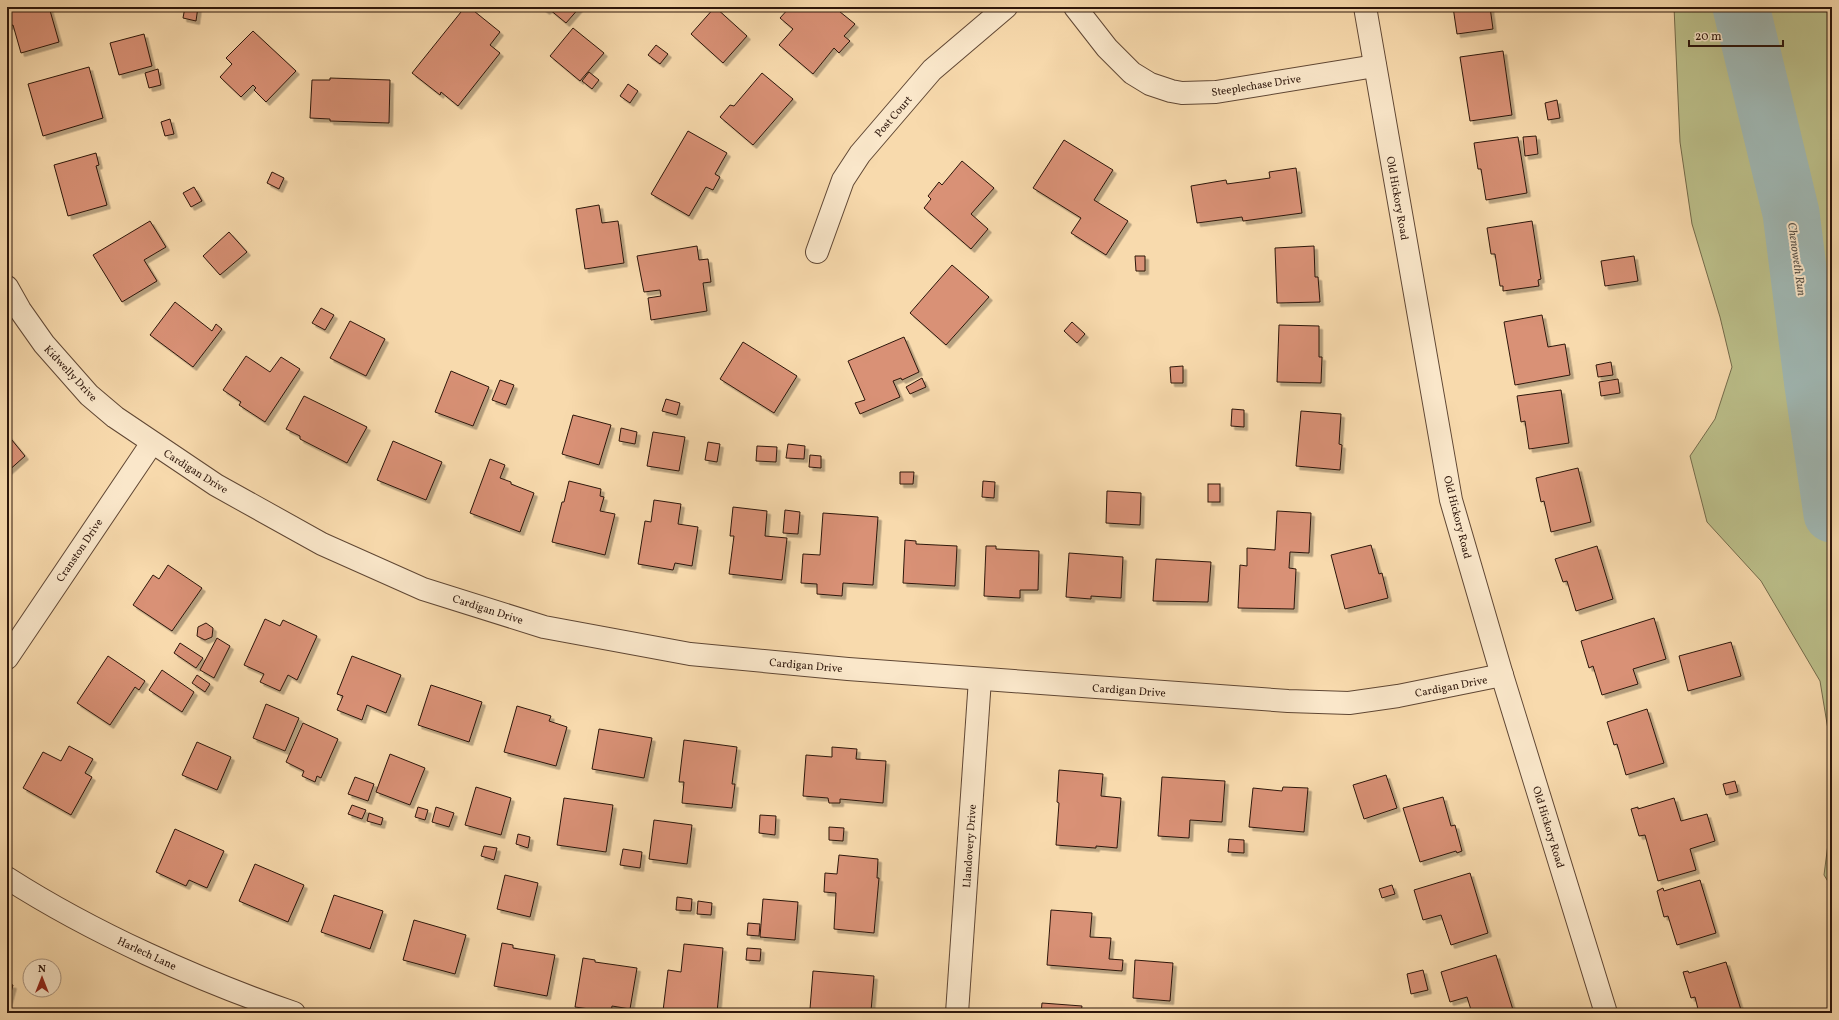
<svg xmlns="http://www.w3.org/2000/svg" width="1839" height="1020" font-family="Vollkorn,serif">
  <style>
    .green { fill: #bcc08b; stroke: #746b4b }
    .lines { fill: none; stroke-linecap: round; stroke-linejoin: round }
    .river { stroke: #a0b8b4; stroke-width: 57 }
    .building { fill: #d99176; stroke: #2d160b; filter: url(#shadow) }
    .street-casing { stroke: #604734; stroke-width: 24 }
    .street { stroke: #fae7ca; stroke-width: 22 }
    .labels { text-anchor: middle; stroke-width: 4; stroke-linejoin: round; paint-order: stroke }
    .street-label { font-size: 11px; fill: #2d160b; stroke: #fae7ca }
    .water-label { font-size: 12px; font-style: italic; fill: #554f46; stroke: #fae7ca }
  </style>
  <defs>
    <filter id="shadow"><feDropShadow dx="3.5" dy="3.5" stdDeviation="0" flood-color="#0004"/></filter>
  </defs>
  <rect width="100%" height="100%" fill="#f8daad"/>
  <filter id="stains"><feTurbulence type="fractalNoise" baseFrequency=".005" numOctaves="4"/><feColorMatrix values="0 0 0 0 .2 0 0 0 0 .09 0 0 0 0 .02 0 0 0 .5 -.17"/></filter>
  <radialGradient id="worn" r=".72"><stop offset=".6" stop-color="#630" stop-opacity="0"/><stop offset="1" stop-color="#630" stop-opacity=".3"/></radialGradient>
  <!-- green -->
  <g class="green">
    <polygon points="1674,7 1832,7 1832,754 1820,681 1761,581 1707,522 1690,456 1715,419 1732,367 1720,317 1692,224 1680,142"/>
    <polygon points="1832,813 1832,888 1824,875"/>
  </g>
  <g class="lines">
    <!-- river -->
    <polyline class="river" points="1741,7 1791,213 1813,386 1832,514"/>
  </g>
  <!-- building -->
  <g class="building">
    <polygon points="7,7 49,7 59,42 21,53 13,25 9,26 7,16 9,15"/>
    <polygon points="185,7 198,7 196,21 183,18"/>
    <polygon points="465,7 469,7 500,32 490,45 500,53 458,106 441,92 440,95 412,73"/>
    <polygon points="541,7 580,7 566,23 549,9 546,11"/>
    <polygon points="715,7 747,36 723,63 691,34"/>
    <polygon points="790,7 834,7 855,24 844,36 850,41 847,44 839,53 834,48 813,74 779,45 793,29 780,18"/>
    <polygon points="1453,7 1490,7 1493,29 1457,34"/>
    <polygon points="573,28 604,53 580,81 550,56"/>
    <polygon points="253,31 296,71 266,102 254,90 256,88 253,85 241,97 220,77 232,64 226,58"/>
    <polygon points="144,34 152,66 119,75 110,43"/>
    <polygon points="656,45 668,54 660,64 648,55"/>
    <polygon points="1503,51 1512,115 1470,121 1460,57"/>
    <polygon points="89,67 103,118 43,136 28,84"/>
    <polygon points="158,69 161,85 149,88 145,73"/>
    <polygon points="589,72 599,80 592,89 582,81"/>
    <polygon points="762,73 793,99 753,145 720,117 730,105 734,106"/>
    <polygon points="330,78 390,80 389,123 330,121 330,119 310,118 312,80 330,80"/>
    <polygon points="628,84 638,91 630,103 620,96"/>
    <polygon points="1557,100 1560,118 1548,120 1545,103"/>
    <polygon points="170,119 174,134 165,136 161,122"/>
    <polygon points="688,131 727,153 715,174 720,177 713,190 706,187 689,216 651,194"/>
    <polygon points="1536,136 1538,154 1525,156 1523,137"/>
    <polygon points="1518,137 1527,193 1486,200 1481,169 1478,169 1474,143"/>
    <polygon points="1064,140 1113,170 1094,200 1128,221 1106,255 1071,233 1081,218 1033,188"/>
    <polygon points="96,153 99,165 96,166 107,205 68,216 54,165"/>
    <polygon points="962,161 994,188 971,214 988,229 971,249 924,208 931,199 928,196 939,182 942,185"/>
    <polygon points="1296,168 1302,213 1243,221 1242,217 1197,223 1191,186 1226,180 1227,184 1270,178 1269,172"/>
    <polygon points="272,172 284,178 279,189 267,183"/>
    <polygon points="194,187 202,201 191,207 183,193"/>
    <polygon points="599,205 602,223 618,221 624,263 585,269 576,209"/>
    <polygon points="150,221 166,247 144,260 157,281 122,302 93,255"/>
    <polygon points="1532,221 1541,279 1538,280 1539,286 1503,291 1503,286 1500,286 1495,254 1491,254 1487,228"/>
    <polygon points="229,232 247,252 220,275 203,256"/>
    <polygon points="697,246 699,260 708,259 711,282 703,283 707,311 651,320 648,298 661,296 660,290 644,292 637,256"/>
    <polygon points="1314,246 1315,277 1318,277 1320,302 1277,303 1275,248"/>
    <polygon points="1135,256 1145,256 1145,271 1136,271"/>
    <polygon points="1634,256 1638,281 1605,286 1601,261"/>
    <polygon points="952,265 989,297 946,345 910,313"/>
    <polygon points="175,302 212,331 216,324 222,329 193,367 150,335"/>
    <polygon points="321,308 334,315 325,330 312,323"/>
    <polygon points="1542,315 1548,347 1565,344 1570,375 1515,385 1504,322"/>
    <polygon points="350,321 385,339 366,376 330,358"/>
    <polygon points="1072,322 1085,334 1077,343 1064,331"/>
    <polygon points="1279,325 1319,326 1319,357 1322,357 1321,383 1277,382"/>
    <polygon points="904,337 919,372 902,380 901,378 893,381 900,397 860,414 855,403 865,400 848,361"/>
    <polygon points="743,342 797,376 774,413 720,379"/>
    <polygon points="246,356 270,372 281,357 300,369 265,422 239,405 241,402 223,390"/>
    <polygon points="1611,362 1613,375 1598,377 1596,365"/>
    <polygon points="1183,366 1183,383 1171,383 1170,367"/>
    <polygon points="451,371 489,387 473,426 435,412"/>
    <polygon points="922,378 926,387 910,394 906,387"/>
    <polygon points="1618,379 1620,393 1601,396 1599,382"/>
    <polygon points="500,380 514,385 506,405 492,400"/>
    <polygon points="1561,390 1569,443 1529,449 1525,421 1521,422 1517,396"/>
    <polygon points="304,396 367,427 347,463 300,439 300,436 286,429"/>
    <polygon points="666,399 680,403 677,415 662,411"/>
    <polygon points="1232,409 1244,410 1244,427 1231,426"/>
    <polygon points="1301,411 1341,414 1339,444 1342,445 1340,470 1296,466"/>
    <polygon points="573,415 611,425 599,465 562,454"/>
    <polygon points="621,428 637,432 635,444 619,441"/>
    <polygon points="653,432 685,437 679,471 647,466"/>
    <polygon points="7,434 25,456 7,472"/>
    <polygon points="393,441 442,462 426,500 377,480"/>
    <polygon points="708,442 720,444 717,462 705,460"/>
    <polygon points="788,444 805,446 804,459 786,458"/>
    <polygon points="757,446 777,447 776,462 756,461"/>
    <polygon points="810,455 821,456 821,468 809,467"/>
    <polygon points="490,459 505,465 500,478 511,482 511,484 534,493 520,532 470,513"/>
    <polygon points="1578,468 1591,522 1551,532 1544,501 1541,502 1536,478"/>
    <polygon points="900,472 914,472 913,484 900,484"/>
    <polygon points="569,481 601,489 600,496 604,497 600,511 615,514 605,555 552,542 562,502 564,502"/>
    <polygon points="983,481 995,482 994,498 982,497"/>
    <rect x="1208" y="484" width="12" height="18"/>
    <polygon points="1107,491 1141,493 1140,525 1106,523"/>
    <polygon points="654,500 681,504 678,524 698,527 692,566 675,563 673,570 638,564 645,521 651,522"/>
    <polygon points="733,507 767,511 765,536 787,538 782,580 729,574 734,536 730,536"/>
    <polygon points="785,510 800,512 798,534 783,533"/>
    <polygon points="1277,511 1311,513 1309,553 1290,552 1289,568 1296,569 1294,609 1238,608 1240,565 1247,566 1247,548 1275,550"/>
    <polygon points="823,513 878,517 873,585 843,583 842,596 817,594 817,584 801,583 803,554 820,555"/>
    <polygon points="905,540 916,541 916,544 957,546 955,586 903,583"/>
    <polygon points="1371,545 1379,574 1382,573 1388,598 1345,609 1331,555"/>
    <polygon points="986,546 996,546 996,549 1039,551 1038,590 1020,590 1020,598 984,596"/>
    <polygon points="1597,546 1613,599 1576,611 1567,581 1563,582 1555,559"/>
    <polygon points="1069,553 1123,557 1121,598 1091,596 1091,599 1066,597"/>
    <polygon points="1156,559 1211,562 1208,602 1153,601"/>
    <polygon points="168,565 202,588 172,631 133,605 153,575 159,579"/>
    <polygon points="1654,618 1666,659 1633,669 1638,684 1602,695 1593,666 1589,668 1581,641"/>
    <polygon points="265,619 280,626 283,620 317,636 297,680 288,675 280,691 260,682 264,674 244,665"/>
    <polygon points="206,623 213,628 212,637 205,640 197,636 198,627"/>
    <polygon points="217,638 230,646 214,678 200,670"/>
    <polygon points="1731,642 1741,676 1688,691 1679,656"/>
    <polygon points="180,643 203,658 196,668 174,653"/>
    <polygon points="108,656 145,681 139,690 135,687 110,725 77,703"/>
    <polygon points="352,656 401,675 386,713 367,705 362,720 337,710 343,696 337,694"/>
    <polygon points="162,670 194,692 182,712 149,690"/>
    <polygon points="197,675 210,684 205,692 192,683"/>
    <polygon points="431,685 482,702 469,742 418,725"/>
    <polygon points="266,704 299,718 285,751 253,738"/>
    <polygon points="517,706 551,716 549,721 567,727 556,766 504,752"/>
    <polygon points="1647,709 1664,763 1626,775 1617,744 1614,745 1607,722"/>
    <polygon points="303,723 338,739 321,778 317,776 315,782 302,776 304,771 286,762"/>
    <polygon points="599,729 652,738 644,778 592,769"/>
    <polygon points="684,740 737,747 732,784 735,784 732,808 682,803 684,782 679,782"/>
    <polygon points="197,742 231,757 217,790 182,775"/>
    <polygon points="69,746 93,759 85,773 92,777 71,815 23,788 43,752 61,761"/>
    <polygon points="832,747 857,749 856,759 886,761 883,803 840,799 840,803 829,803 828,798 803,796 806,755 832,757"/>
    <polygon points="390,754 425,768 410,805 376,792"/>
    <polygon points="1059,770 1103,774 1101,796 1121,798 1117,848 1096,846 1096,848 1095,848 1056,845 1059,803 1057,802"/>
    <polygon points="1386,775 1397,808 1364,819 1353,785"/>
    <polygon points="355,777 374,784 368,801 348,794"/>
    <polygon points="1162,777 1225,781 1222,822 1190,820 1189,838 1158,836"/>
    <polygon points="1735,781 1738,792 1726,795 1723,784"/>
    <polygon points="476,787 511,798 501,835 465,825"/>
    <polygon points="1283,787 1308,788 1304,832 1249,827 1253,788 1282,791"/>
    <polygon points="1443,797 1451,826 1455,825 1462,851 1457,853 1456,851 1420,862 1403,808"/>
    <polygon points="564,798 613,805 606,852 557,845"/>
    <polygon points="1674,798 1681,821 1707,814 1715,841 1690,849 1696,870 1658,881 1645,835 1639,836 1631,809 1638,807 1638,809"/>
    <polygon points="352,805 366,810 362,819 348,814"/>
    <polygon points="418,807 428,810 425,820 415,817"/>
    <polygon points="436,807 454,813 449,827 432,822"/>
    <polygon points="369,813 383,818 381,825 367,821"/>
    <polygon points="760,815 776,816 775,835 759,833"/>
    <polygon points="654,820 692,825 687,864 649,859"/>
    <polygon points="829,827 844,828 843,841 829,840"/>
    <polygon points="175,829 224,851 207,888 189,880 186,886 156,872"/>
    <polygon points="518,834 530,837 528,848 516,844"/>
    <polygon points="1229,839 1244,840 1244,853 1228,852"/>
    <polygon points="484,846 497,848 494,860 481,856"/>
    <polygon points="623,849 642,852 640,868 620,865"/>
    <polygon points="839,855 878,859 877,878 879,878 874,933 834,929 836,893 824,892 825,873 837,874"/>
    <polygon points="255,864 304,885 288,922 239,901"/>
    <polygon points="1470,873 1488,933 1451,945 1441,915 1423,920 1414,890"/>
    <polygon points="505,875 538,883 530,917 497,909"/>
    <polygon points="1700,880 1716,933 1677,945 1668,916 1664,917 1657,891 1663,888 1664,891"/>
    <polygon points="1392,885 1395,894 1382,898 1379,889"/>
    <polygon points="334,895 383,911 370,949 321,932"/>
    <polygon points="677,897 692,899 691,911 676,910"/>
    <polygon points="763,899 798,902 795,940 760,937"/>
    <polygon points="698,901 712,903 711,915 697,914"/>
    <polygon points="1051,910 1092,913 1090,937 1111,938 1109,959 1123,960 1122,971 1047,965"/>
    <polygon points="414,920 466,935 455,974 403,960"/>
    <polygon points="748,923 760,924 759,936 747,935"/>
    <polygon points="502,943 513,945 513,948 555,955 547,996 494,986"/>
    <polygon points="684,944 723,948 717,1013 663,1011 668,970 681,972"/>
    <polygon points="747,948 761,949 760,961 746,960"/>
    <polygon points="1496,955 1514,1013 1472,1013 1467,997 1450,1002 1441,972"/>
    <polygon points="583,958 595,960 595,962 637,968 630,1009 612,1006 611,1012 575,1007"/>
    <polygon points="1135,960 1173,963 1170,1001 1133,998"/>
    <polygon points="1726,962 1742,1013 1699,1013 1695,997 1691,998 1683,972 1688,971 1689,973"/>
    <polygon points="1423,970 1428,990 1411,994 1407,974"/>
    <polygon points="813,971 874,976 871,1011 864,1011 864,1013 823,1013 823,1010 810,1009"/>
    <polygon points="7,984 13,985 7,1007"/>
    <polygon points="1042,1003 1082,1006 1081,1013 1041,1013"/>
  </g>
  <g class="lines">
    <defs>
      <g id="street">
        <polyline points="1075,7 1107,48 1132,73 1150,84 1171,91 1182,93 1216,92 1375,66"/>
        <polyline points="1365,7 1451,500 1502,675 1606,1013"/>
        <polyline points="817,252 843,180 860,154 932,70 1006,7"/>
        <polyline points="7,287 20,310 44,344 89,395 115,417 216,485 322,544 423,589 544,627 690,654 848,669 1288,701 1349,703 1398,696 1502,675"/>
        <polyline points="7,658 152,443"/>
        <path d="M7,878C93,933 198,980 294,1013"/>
        <polyline points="957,1013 980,679"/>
      </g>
    </defs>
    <!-- street casing -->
    <use href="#street" class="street-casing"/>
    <!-- street -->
    <use href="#street" class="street"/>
  </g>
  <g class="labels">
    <!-- street labels -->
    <g class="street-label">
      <text transform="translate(1256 85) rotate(-9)" y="4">Steeplechase Drive</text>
      <text transform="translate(893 116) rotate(-49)" y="4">Post Court</text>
      <text transform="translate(1398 198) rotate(80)" y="4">Old Hickory Road</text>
      <text transform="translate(71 373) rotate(47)" y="4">Kidwelly Drive</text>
      <text transform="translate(196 471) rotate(32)" y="4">Cardigan Drive</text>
      <text transform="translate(1458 517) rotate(76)" y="4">Old Hickory Road</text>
      <text transform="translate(79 550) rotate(-56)" y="4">Cranston Drive</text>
      <text transform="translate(488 609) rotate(18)" y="4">Cardigan Drive</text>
      <text transform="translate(806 665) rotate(5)" y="4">Cardigan Drive</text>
      <text transform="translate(1451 686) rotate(-11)" y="4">Cardigan Drive</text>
      <text transform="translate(1129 690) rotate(4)" y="4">Cardigan Drive</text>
      <text transform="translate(1549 827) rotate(73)" y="4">Old Hickory Road</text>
      <text transform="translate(969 846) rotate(-86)" y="4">Llandovery Drive</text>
      <text transform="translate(147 953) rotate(25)" y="4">Harlech Lane</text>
    </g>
    <!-- water labels -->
    <g class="water-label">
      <text transform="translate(1797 259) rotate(82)" y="4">Chenoweth Run</text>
    </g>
  </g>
  <!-- margin -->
  <rect width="1839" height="1020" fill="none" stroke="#f8daad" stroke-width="24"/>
  <rect x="8" y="8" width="1823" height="1004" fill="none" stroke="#2d160b" stroke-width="2"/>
  <rect x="12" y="12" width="1815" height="996" fill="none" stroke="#2d160b"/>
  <!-- north arrow -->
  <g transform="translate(42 978)"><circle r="19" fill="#fae7ca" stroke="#a8937e"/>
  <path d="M0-3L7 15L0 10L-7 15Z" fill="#8f2418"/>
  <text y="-6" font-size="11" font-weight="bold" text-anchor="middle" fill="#2d160b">N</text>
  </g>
  <!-- scale -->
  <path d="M1689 40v6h94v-6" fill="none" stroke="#2d160b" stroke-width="2"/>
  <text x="1695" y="40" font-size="12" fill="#2d160b" stroke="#fae7ca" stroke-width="3" paint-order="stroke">20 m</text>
  <rect width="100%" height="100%" filter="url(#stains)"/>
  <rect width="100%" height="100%" fill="url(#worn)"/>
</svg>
